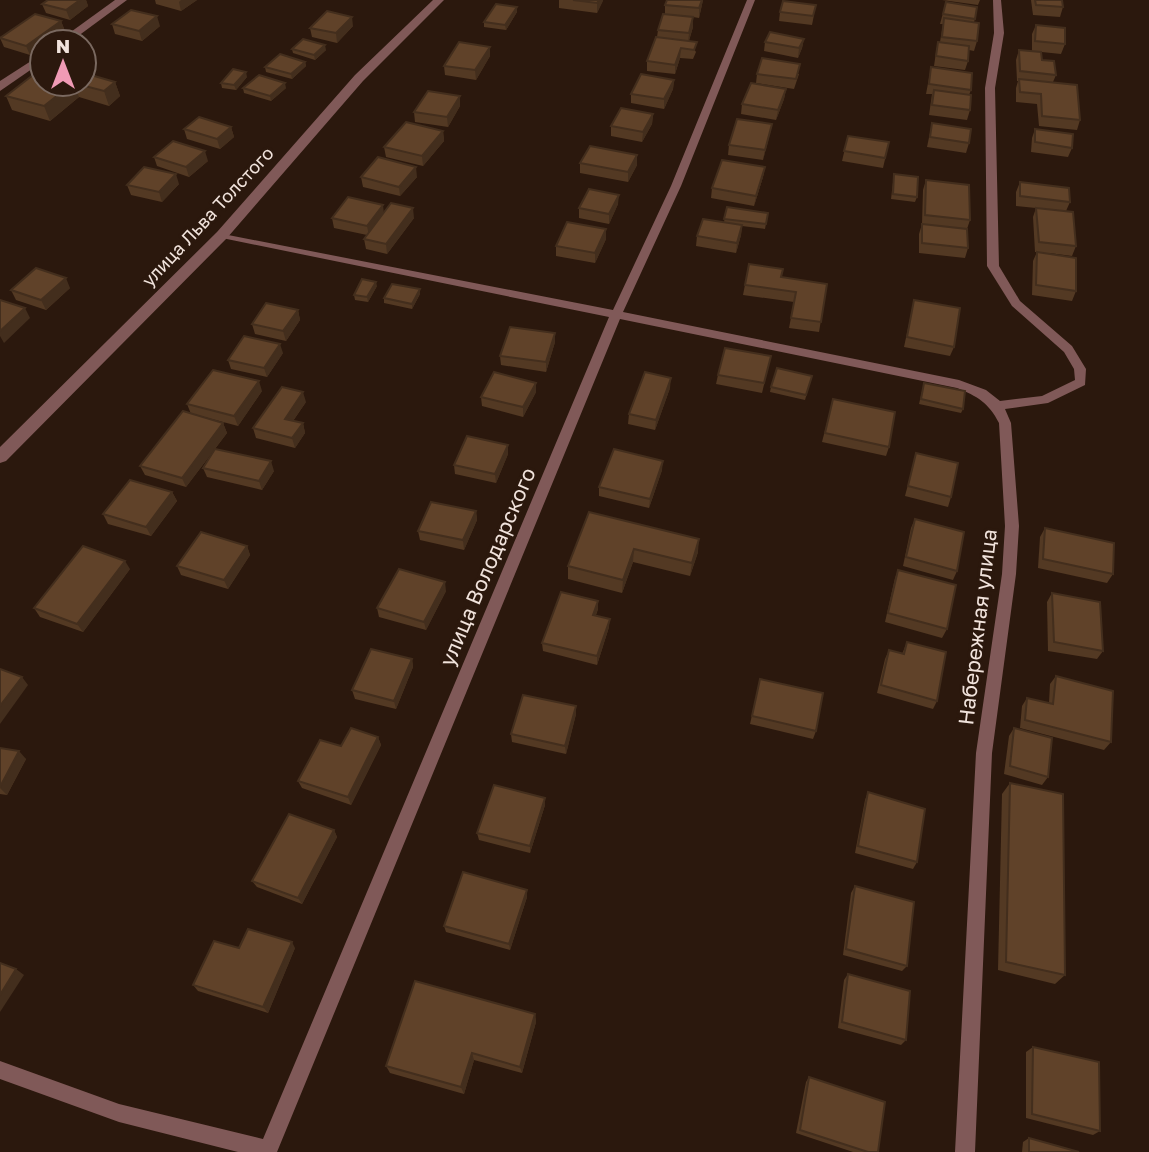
<svg xmlns="http://www.w3.org/2000/svg" width="1149" height="1152" font-family="'Golos Text',sans-serif">
  <style>
    .lines { fill: none; stroke-linecap: round; stroke-linejoin: round }
    .service { fill: #805958; fill-rule: evenodd }
    .minor { fill: #805958; fill-rule: evenodd }
    .wall { fill: #533923 }
    .shaded-wall { fill: #432e1d }
    .building { fill: #604229; stroke: #432e1d; stroke-width: 2 }
    .labels { text-anchor: middle; stroke-width: 6; stroke-linejoin: round; paint-order: stroke }
    .far-street-label { font-size: 18px; fill: #f1e3dc; stroke: #2b180d }
    .street-label { font-size: 21px; fill: #f1e3dc; stroke: #2b180d }
  </style>
  <rect width="100%" height="100%" fill="#2b180d"/>
  <g class="lines">
    <!-- service -->
    <path class="service" d="M747,0H755L681,186L623,312L959,380L986,390L1000,401L1042,396L1075,380L1074,369L1064,352L1012,306L987,266L985,88L994,33L993,0H1001L1004,33L995,88L999,266L1020,301L1072,346L1086,369L1085,385L1048,403L1005,409L1011,423L1019,526L1016,574L992,753L975,1152H955L976,753L1002,574L1005,526L999,423C989,403 977,396 957,388L620,319L277,1152H238L119,1122L0,1079V1061L119,1104L263,1139L609,317L222,238L218,237V233L613,310L671,186Z"/>
    <!-- minor -->
    <g class="minor">
      <polygon points="115,0 127,0 70,42 57,42"/>
      <polygon points="433,0 444,0 363,81 227,238 6,461 0,463 0,447 217,232 355,75"/>
      <polygon points="42,54 42,62 0,91 0,81"/>
    </g>
  </g>
  <!-- wall -->
  <g class="wall">
    <polygon points="48,0 86,0 88,6 70,20 46,13 42,4"/>
    <polygon points="155,0 197,0 181,11 156,4"/>
    <polygon points="559,0 603,0 597,13 559,8"/>
    <polygon points="703,0 699,18 693,17 693,27 689,41 696,52 693,59 680,58 675,74 647,71 647,61 657,37 658,30 665,14 665,5"/>
    <polygon points="942,0 980,0 978,5"/>
    <polygon points="1031,0 1062,0 1063,7 1060,17 1033,15"/>
    <polygon points="946,2 975,19 974,22 977,41 974,51 969,50 968,61 965,70 934,66 936,52 938,42 940,42 943,24 940,24"/>
    <polygon points="517,7 517,12 506,30 484,27 484,22"/>
    <polygon points="780,12 814,15 812,25 779,21"/>
    <polygon points="61,21 65,31 49,42 42,42 42,47 30,55 4,47 0,38 0,37"/>
    <polygon points="112,24 160,26 142,41 115,34"/>
    <polygon points="1036,25 1065,44 1061,54 1032,51 1032,34"/>
    <polygon points="353,26 337,43 312,37 310,28"/>
    <polygon points="804,39 802,48 798,58 764,51 765,42"/>
    <polygon points="490,47 490,56 476,80 445,75 444,66"/>
    <polygon points="292,49 326,50 315,60 293,53"/>
    <polygon points="1019,50 1042,60 1056,75 1053,82 1080,120 1077,130 1039,126 1037,104 1016,102 1016,88 1018,81 1017,81 1016,60"/>
    <polygon points="305,62 306,66 292,79 266,72 265,67"/>
    <polygon points="931,67 971,90 969,95 970,110 967,120 929,115 932,94 926,94"/>
    <polygon points="757,74 799,74 794,89 756,83"/>
    <polygon points="247,77 236,90 222,88 221,83"/>
    <polygon points="674,80 673,89 664,109 631,103 631,94"/>
    <polygon points="115,82 120,96 109,106 79,97 50,121 12,110 6,96 42,84 84,84"/>
    <polygon points="243,88 286,88 271,101 244,93"/>
    <polygon points="786,89 784,99 776,120 741,114 742,104"/>
    <polygon points="460,106 448,127 415,122 414,112"/>
    <polygon points="653,114 652,124 642,142 611,136 611,126"/>
    <polygon points="932,123 969,143 966,153 927,147"/>
    <polygon points="772,124 763,160 728,155 729,145"/>
    <polygon points="231,127 234,137 220,149 187,139 184,129"/>
    <polygon points="1035,129 1072,148 1068,157 1031,152 1032,138"/>
    <polygon points="443,131 444,141 423,166 386,157 384,147"/>
    <polygon points="848,136 889,142 883,168 842,161"/>
    <polygon points="637,155 637,165 628,182 580,173 580,163"/>
    <polygon points="154,157 208,161 189,177 157,166"/>
    <polygon points="765,167 763,177 754,206 711,198 712,188"/>
    <polygon points="894,174 917,197 915,202 891,199"/>
    <polygon points="361,177 417,177 400,196 363,187"/>
    <polygon points="926,180 970,220 967,229 968,248 965,258 919,253 919,234 922,224 923,190"/>
    <polygon points="1020,182 1070,202 1066,211 1076,246 1072,256 1049,253 1076,291 1072,301 1032,295 1033,261 1037,252 1035,252 1033,217 1036,208 1016,206 1016,192"/>
    <polygon points="179,184 162,202 131,195 127,185"/>
    <polygon points="618,204 609,224 579,218 579,208"/>
    <polygon points="727,207 768,213 765,229 742,226 741,235 736,253 696,246 697,236 724,222"/>
    <polygon points="384,213 414,218 387,254 366,249 364,239 367,235 334,228 332,218"/>
    <polygon points="606,229 606,239 595,263 556,256 556,246"/>
    <polygon points="749,264 781,277 827,284 819,332 789,328 794,302 743,295"/>
    <polygon points="377,286 368,302 355,300 354,295"/>
    <polygon points="70,288 46,310 16,300 11,290"/>
    <polygon points="420,294 412,309 384,303 384,298"/>
    <polygon points="914,300 954,347 950,356 904,347"/>
    <polygon points="298,310 300,320 286,341 255,334 252,324"/>
    <polygon points="555,342 546,372 501,365 500,356"/>
    <polygon points="283,353 267,377 231,369 228,360"/>
    <polygon points="771,356 762,393 716,384 718,375"/>
    <polygon points="812,376 805,400 770,392 771,387"/>
    <polygon points="924,383 963,409 961,413 919,404"/>
    <polygon points="670,388 655,430 628,424 629,414"/>
    <polygon points="262,391 238,426 193,414 223,423 227,433 186,487 145,475 140,466 191,414 187,404"/>
    <polygon points="536,392 523,417 482,406 481,397"/>
    <polygon points="833,399 889,447 886,456 822,442"/>
    <polygon points="306,402 293,421 303,423 305,433 295,448 256,438 253,428"/>
    <polygon points="916,453 951,497 948,507 905,496"/>
    <polygon points="508,454 496,483 455,474 454,465"/>
    <polygon points="203,468 274,471 262,490 207,477"/>
    <polygon points="662,470 649,508 599,496 599,487"/>
    <polygon points="172,492 177,501 151,536 108,524 103,514"/>
    <polygon points="476,511 477,520 464,550 420,540 418,531"/>
    <polygon points="589,512 698,552 690,576 633,562 622,593 568,579 568,566"/>
    <polygon points="915,519 957,571 953,580 903,566 911,528"/>
    <polygon points="1045,528 1113,574 1107,583 1038,568 1040,537"/>
    <polygon points="247,546 250,555 228,589 181,575 177,566"/>
    <polygon points="130,569 83,632 40,617 34,608"/>
    <polygon points="898,570 947,629 942,638 885,622 895,578"/>
    <polygon points="446,591 426,630 379,617 377,608"/>
    <polygon points="1052,593 1103,651 1097,659 1048,651 1047,602"/>
    <polygon points="598,601 598,609 596,615 609,627 597,665 543,651 542,643"/>
    <polygon points="907,642 937,701 933,709 877,693 885,659 889,650 902,654"/>
    <polygon points="412,659 413,667 396,709 355,699 352,690"/>
    <polygon points="1056,676 1111,742 1104,750 1020,728 1022,706 1027,698 1049,703 1050,684"/>
    <polygon points="760,679 816,731 813,739 750,724"/>
    <polygon points="576,714 566,754 512,742 511,734"/>
    <polygon points="1014,728 1048,777 1042,785 1004,774 1009,736"/>
    <polygon points="378,737 381,745 351,805 302,788 298,781"/>
    <polygon points="0,748 26,759 7,795 0,794"/>
    <polygon points="1010,783 1065,975 1055,984 998,970 1002,794"/>
    <polygon points="868,792 917,862 913,869 855,853 865,800"/>
    <polygon points="545,798 545,805 530,853 479,840 477,833"/>
    <polygon points="334,830 337,837 302,904 257,887 252,881"/>
    <polygon points="855,886 907,966 902,971 843,955 851,893"/>
    <polygon points="527,897 510,950 446,932 444,926"/>
    <polygon points="295,948 268,1013 198,991 193,985"/>
    <polygon points="848,974 906,1040 901,1045 838,1028 844,980"/>
    <polygon points="535,1014 536,1022 522,1073 474,1060 464,1094 390,1073 386,1066"/>
    <polygon points="1033,1047 1100,1131 1093,1135 1026,1118 1026,1052"/>
    <polygon points="809,1077 878,1152 853,1152 796,1133 806,1082"/>
    <polygon points="1029,1138 1079,1152 1022,1152 1023,1142"/>
  </g>
  <!-- shaded-wall -->
  <g class="shaded-wall">
    <polygon points="80,0 86,0 88,6 70,20 66,10"/>
    <polygon points="181,0 197,0 181,11 179,2"/>
    <polygon points="599,0 603,0 603,1 597,13 597,3"/>
    <polygon points="702,0 703,0 699,18 699,8"/>
    <polygon points="517,7 517,12 506,30 505,25"/>
    <polygon points="157,16 160,26 142,41 139,31"/>
    <polygon points="352,17 353,26 337,43 336,33"/>
    <polygon points="693,17 693,27 688,43 689,33"/>
    <polygon points="61,21 65,31 49,42 42,42 42,47 30,55 26,46"/>
    <polygon points="804,39 802,48 798,58 799,48"/>
    <polygon points="325,45 326,50 315,60 314,55"/>
    <polygon points="490,47 490,56 476,80 475,70"/>
    <polygon points="681,48 680,58 675,74 675,65"/>
    <polygon points="305,62 306,66 292,79 291,74"/>
    <polygon points="246,72 247,77 236,90 234,85"/>
    <polygon points="674,80 673,89 664,109 664,99"/>
    <polygon points="115,82 120,96 109,106 104,91"/>
    <polygon points="285,83 286,88 271,101 270,96"/>
    <polygon points="72,84 74,84 79,97 50,121 44,106"/>
    <polygon points="786,89 784,99 776,120 778,110"/>
    <polygon points="460,96 460,106 448,127 447,117"/>
    <polygon points="653,114 652,124 642,142 643,132"/>
    <polygon points="772,124 770,134 763,160 765,150"/>
    <polygon points="231,127 234,137 220,149 217,139"/>
    <polygon points="443,131 444,141 423,166 422,156"/>
    <polygon points="205,151 208,161 189,177 186,167"/>
    <polygon points="637,155 637,165 628,182 628,172"/>
    <polygon points="416,167 417,177 400,196 399,187"/>
    <polygon points="765,167 763,177 754,206 756,196"/>
    <polygon points="176,174 179,184 162,202 159,192"/>
    <polygon points="619,195 618,204 609,224 609,214"/>
    <polygon points="383,205 384,214 369,236 367,226"/>
    <polygon points="413,208 414,218 387,254 386,244"/>
    <polygon points="742,225 741,235 736,253 737,243"/>
    <polygon points="606,229 606,239 595,263 595,253"/>
    <polygon points="66,278 70,288 46,310 41,300"/>
    <polygon points="376,282 377,286 368,302 367,297"/>
    <polygon points="420,289 420,294 412,309 412,304"/>
    <polygon points="25,308 30,318 4,343 0,336 0,331"/>
    <polygon points="298,310 300,320 286,341 283,331"/>
    <polygon points="555,333 555,342 546,372 546,362"/>
    <polygon points="280,344 283,353 267,377 264,368"/>
    <polygon points="671,378 670,388 655,430 656,420"/>
    <polygon points="259,381 262,391 238,426 234,416"/>
    <polygon points="536,383 536,392 523,417 523,407"/>
    <polygon points="303,392 306,402 288,428 285,419"/>
    <polygon points="223,423 227,433 186,487 182,478"/>
    <polygon points="303,423 305,433 295,448 292,438"/>
    <polygon points="508,445 508,454 496,483 495,474"/>
    <polygon points="271,461 274,471 262,490 259,481"/>
    <polygon points="663,461 662,470 649,508 650,499"/>
    <polygon points="172,492 177,501 151,536 146,527"/>
    <polygon points="476,511 477,520 464,550 463,540"/>
    <polygon points="699,539 698,552 690,576 692,563"/>
    <polygon points="247,546 250,555 228,589 224,580"/>
    <polygon points="634,549 633,562 622,593 623,580"/>
    <polygon points="125,561 130,569 83,632 77,624"/>
    <polygon points="445,582 446,591 426,630 424,622"/>
    <polygon points="598,601 598,609 593,623 593,615"/>
    <polygon points="610,619 609,627 597,665 597,656"/>
    <polygon points="412,659 413,667 396,709 394,701"/>
    <polygon points="22,677 28,685 0,724 0,706"/>
    <polygon points="576,706 576,714 566,754 565,746"/>
    <polygon points="378,737 381,745 351,805 348,797"/>
    <polygon points="19,751 26,759 7,795 0,788"/>
    <polygon points="545,798 545,805 530,853 530,846"/>
    <polygon points="334,830 337,837 302,904 298,898"/>
    <polygon points="527,890 527,897 510,950 509,944"/>
    <polygon points="292,942 295,948 268,1013 263,1007"/>
    <polygon points="16,969 24,975 0,1012 0,995"/>
    <polygon points="535,1014 536,1022 522,1073 520,1067"/>
    <polygon points="472,1053 474,1060 464,1094 461,1087"/>
  </g>
  <!-- building -->
  <g class="building">
    <polygon points="48,0 80,0 66,10 42,4"/>
    <polygon points="573,0 599,0 597,3"/>
    <polygon points="667,0 702,0 699,8 665,5"/>
    <polygon points="1035,0 1062,0 1063,7 1036,5"/>
    <polygon points="783,1 816,5 813,16 780,12"/>
    <polygon points="946,2 977,7 975,19 943,14"/>
    <polygon points="496,4 517,7 505,25 484,22"/>
    <polygon points="131,10 157,16 139,31 112,24"/>
    <polygon points="327,11 352,17 336,33 310,28"/>
    <polygon points="35,14 61,21 26,46 0,38"/>
    <polygon points="663,14 693,17 689,33 658,30"/>
    <polygon points="944,18 979,23 977,41 942,37"/>
    <polygon points="1036,25 1065,28 1065,44 1035,41"/>
    <polygon points="770,32 804,39 799,48 765,42"/>
    <polygon points="656,37 697,42 694,50 681,48 675,65 647,61"/>
    <polygon points="303,39 325,45 314,55 292,49"/>
    <polygon points="459,42 490,47 475,70 444,66"/>
    <polygon points="938,42 969,46 968,61 936,56"/>
    <polygon points="1019,50 1041,52 1042,60 1054,61 1056,75 1020,71"/>
    <polygon points="280,54 305,62 291,74 265,67"/>
    <polygon points="762,58 800,64 796,79 757,74"/>
    <polygon points="931,67 972,73 971,90 929,84"/>
    <polygon points="42,68 42,84 72,84 44,106 6,96"/>
    <polygon points="233,69 246,72 234,85 221,83"/>
    <polygon points="84,73 115,82 104,91 77,84 84,84"/>
    <polygon points="641,74 674,80 664,99 631,94"/>
    <polygon points="259,75 285,83 270,96 243,88"/>
    <polygon points="1019,79 1077,85 1080,120 1042,116 1041,94 1020,92"/>
    <polygon points="751,83 786,89 778,110 742,104"/>
    <polygon points="934,90 971,95 970,110 932,105"/>
    <polygon points="428,91 460,96 447,117 414,112"/>
    <polygon points="621,108 653,114 643,132 611,126"/>
    <polygon points="199,117 231,127 217,139 184,129"/>
    <polygon points="737,119 772,124 765,150 729,145"/>
    <polygon points="406,122 443,131 422,156 384,147"/>
    <polygon points="932,123 971,129 969,143 930,137"/>
    <polygon points="1035,129 1073,134 1072,148 1035,142"/>
    <polygon points="848,136 889,142 885,158 844,151"/>
    <polygon points="173,141 205,151 186,167 154,157"/>
    <polygon points="590,146 637,155 628,172 580,163"/>
    <polygon points="378,157 416,167 399,187 361,177"/>
    <polygon points="722,160 765,167 756,196 712,188"/>
    <polygon points="144,167 176,174 159,192 127,185"/>
    <polygon points="894,174 918,177 917,197 893,194"/>
    <polygon points="926,180 969,185 970,220 925,215"/>
    <polygon points="1020,182 1069,188 1070,202 1020,196"/>
    <polygon points="589,189 619,195 609,214 579,208"/>
    <polygon points="348,197 383,205 367,226 332,218"/>
    <polygon points="391,203 413,208 386,244 364,239"/>
    <polygon points="727,207 768,213 766,224 724,219"/>
    <polygon points="1036,208 1073,212 1076,246 1039,242"/>
    <polygon points="703,219 742,225 737,243 697,236"/>
    <polygon points="567,222 606,229 595,253 556,246"/>
    <polygon points="922,224 967,229 968,248 922,243"/>
    <polygon points="1037,252 1076,258 1076,291 1036,285"/>
    <polygon points="749,264 783,269 781,277 827,284 821,322 791,318 796,292 745,285"/>
    <polygon points="36,268 66,278 41,300 11,290"/>
    <polygon points="362,279 376,282 367,297 354,295"/>
    <polygon points="392,284 420,289 412,304 384,298"/>
    <polygon points="0,300 25,308 0,331"/>
    <polygon points="914,300 960,308 954,347 907,337"/>
    <polygon points="266,303 298,310 283,331 252,324"/>
    <polygon points="510,327 555,333 546,362 500,356"/>
    <polygon points="244,336 280,344 264,368 228,360"/>
    <polygon points="725,348 771,356 764,383 718,375"/>
    <polygon points="777,368 812,376 806,395 771,387"/>
    <polygon points="213,370 259,381 234,416 187,404"/>
    <polygon points="494,372 536,383 523,407 481,397"/>
    <polygon points="645,372 671,378 656,420 629,414"/>
    <polygon points="924,383 965,391 963,409 921,399"/>
    <polygon points="282,387 303,392 285,419 303,423 292,438 253,428"/>
    <polygon points="833,399 895,412 889,447 825,433"/>
    <polygon points="183,411 223,423 182,478 140,466"/>
    <polygon points="467,436 508,445 495,474 454,465"/>
    <polygon points="215,449 271,461 259,481 203,468"/>
    <polygon points="614,449 663,461 650,499 599,487"/>
    <polygon points="916,453 958,463 951,497 908,486"/>
    <polygon points="130,480 172,492 146,527 103,514"/>
    <polygon points="431,502 476,511 463,540 418,531"/>
    <polygon points="589,512 699,539 692,563 634,549 623,580 568,566"/>
    <polygon points="915,519 964,532 957,571 906,557"/>
    <polygon points="1045,528 1114,543 1113,574 1043,559"/>
    <polygon points="201,532 247,546 224,580 177,566"/>
    <polygon points="83,546 125,561 77,624 34,608"/>
    <polygon points="399,569 445,582 424,622 377,608"/>
    <polygon points="898,570 956,585 947,629 888,613"/>
    <polygon points="561,592 598,601 593,615 610,619 597,656 542,643"/>
    <polygon points="1052,593 1100,602 1103,651 1054,642"/>
    <polygon points="907,642 946,652 937,701 881,685 889,650 904,654"/>
    <polygon points="371,649 412,659 394,701 352,690"/>
    <polygon points="0,669 22,677 0,706"/>
    <polygon points="1056,676 1113,691 1111,742 1025,720 1027,698 1053,704"/>
    <polygon points="760,679 823,693 816,731 752,716"/>
    <polygon points="523,695 576,706 565,746 511,734"/>
    <polygon points="351,728 378,737 348,797 298,781 320,740 341,746"/>
    <polygon points="1014,728 1052,738 1048,777 1010,766"/>
    <polygon points="0,748 19,751 0,787"/>
    <polygon points="1010,783 1063,794 1065,975 1006,962"/>
    <polygon points="494,785 545,798 530,846 477,833"/>
    <polygon points="868,792 925,809 917,862 858,846"/>
    <polygon points="289,814 334,830 298,898 252,881"/>
    <polygon points="463,872 527,890 509,944 444,926"/>
    <polygon points="855,886 914,902 907,966 846,949"/>
    <polygon points="248,929 292,942 263,1007 193,985 214,941 239,948"/>
    <polygon points="0,963 16,969 0,995"/>
    <polygon points="848,974 910,991 906,1040 842,1022"/>
    <polygon points="415,981 535,1014 520,1067 472,1053 461,1087 386,1066"/>
    <polygon points="1033,1047 1099,1062 1100,1131 1032,1114"/>
    <polygon points="809,1077 885,1102 878,1152 868,1152 800,1130"/>
    <polygon points="1029,1138 1079,1152 1029,1152"/>
  </g>
  <g class="labels">
    <!-- far-street labels -->
    <g class="far-street-label">
      <text transform="translate(208 217) rotate(-47)" y="6">улица Льва Толстого</text>
    </g>
    <!-- street labels -->
    <g class="street-label">
      <text transform="translate(488 567) rotate(-67)" y="7">улица Володарского</text>
      <text transform="translate(978 627) rotate(-83)" y="7">Набережная улица</text>
    </g>
  </g>
  <!-- north arrow -->
  <g transform="translate(63 63)"><circle r="33" fill="#2b180d" stroke="#7a6960" stroke-width="2"/>
  <path d="M0-5L12 26L0 18L-12 26Z" fill="#f09ab5"/>
  <text y="-10" font-size="19" font-weight="bold" text-anchor="middle" fill="#f1e3dc">N</text>
  </g>
</svg>
